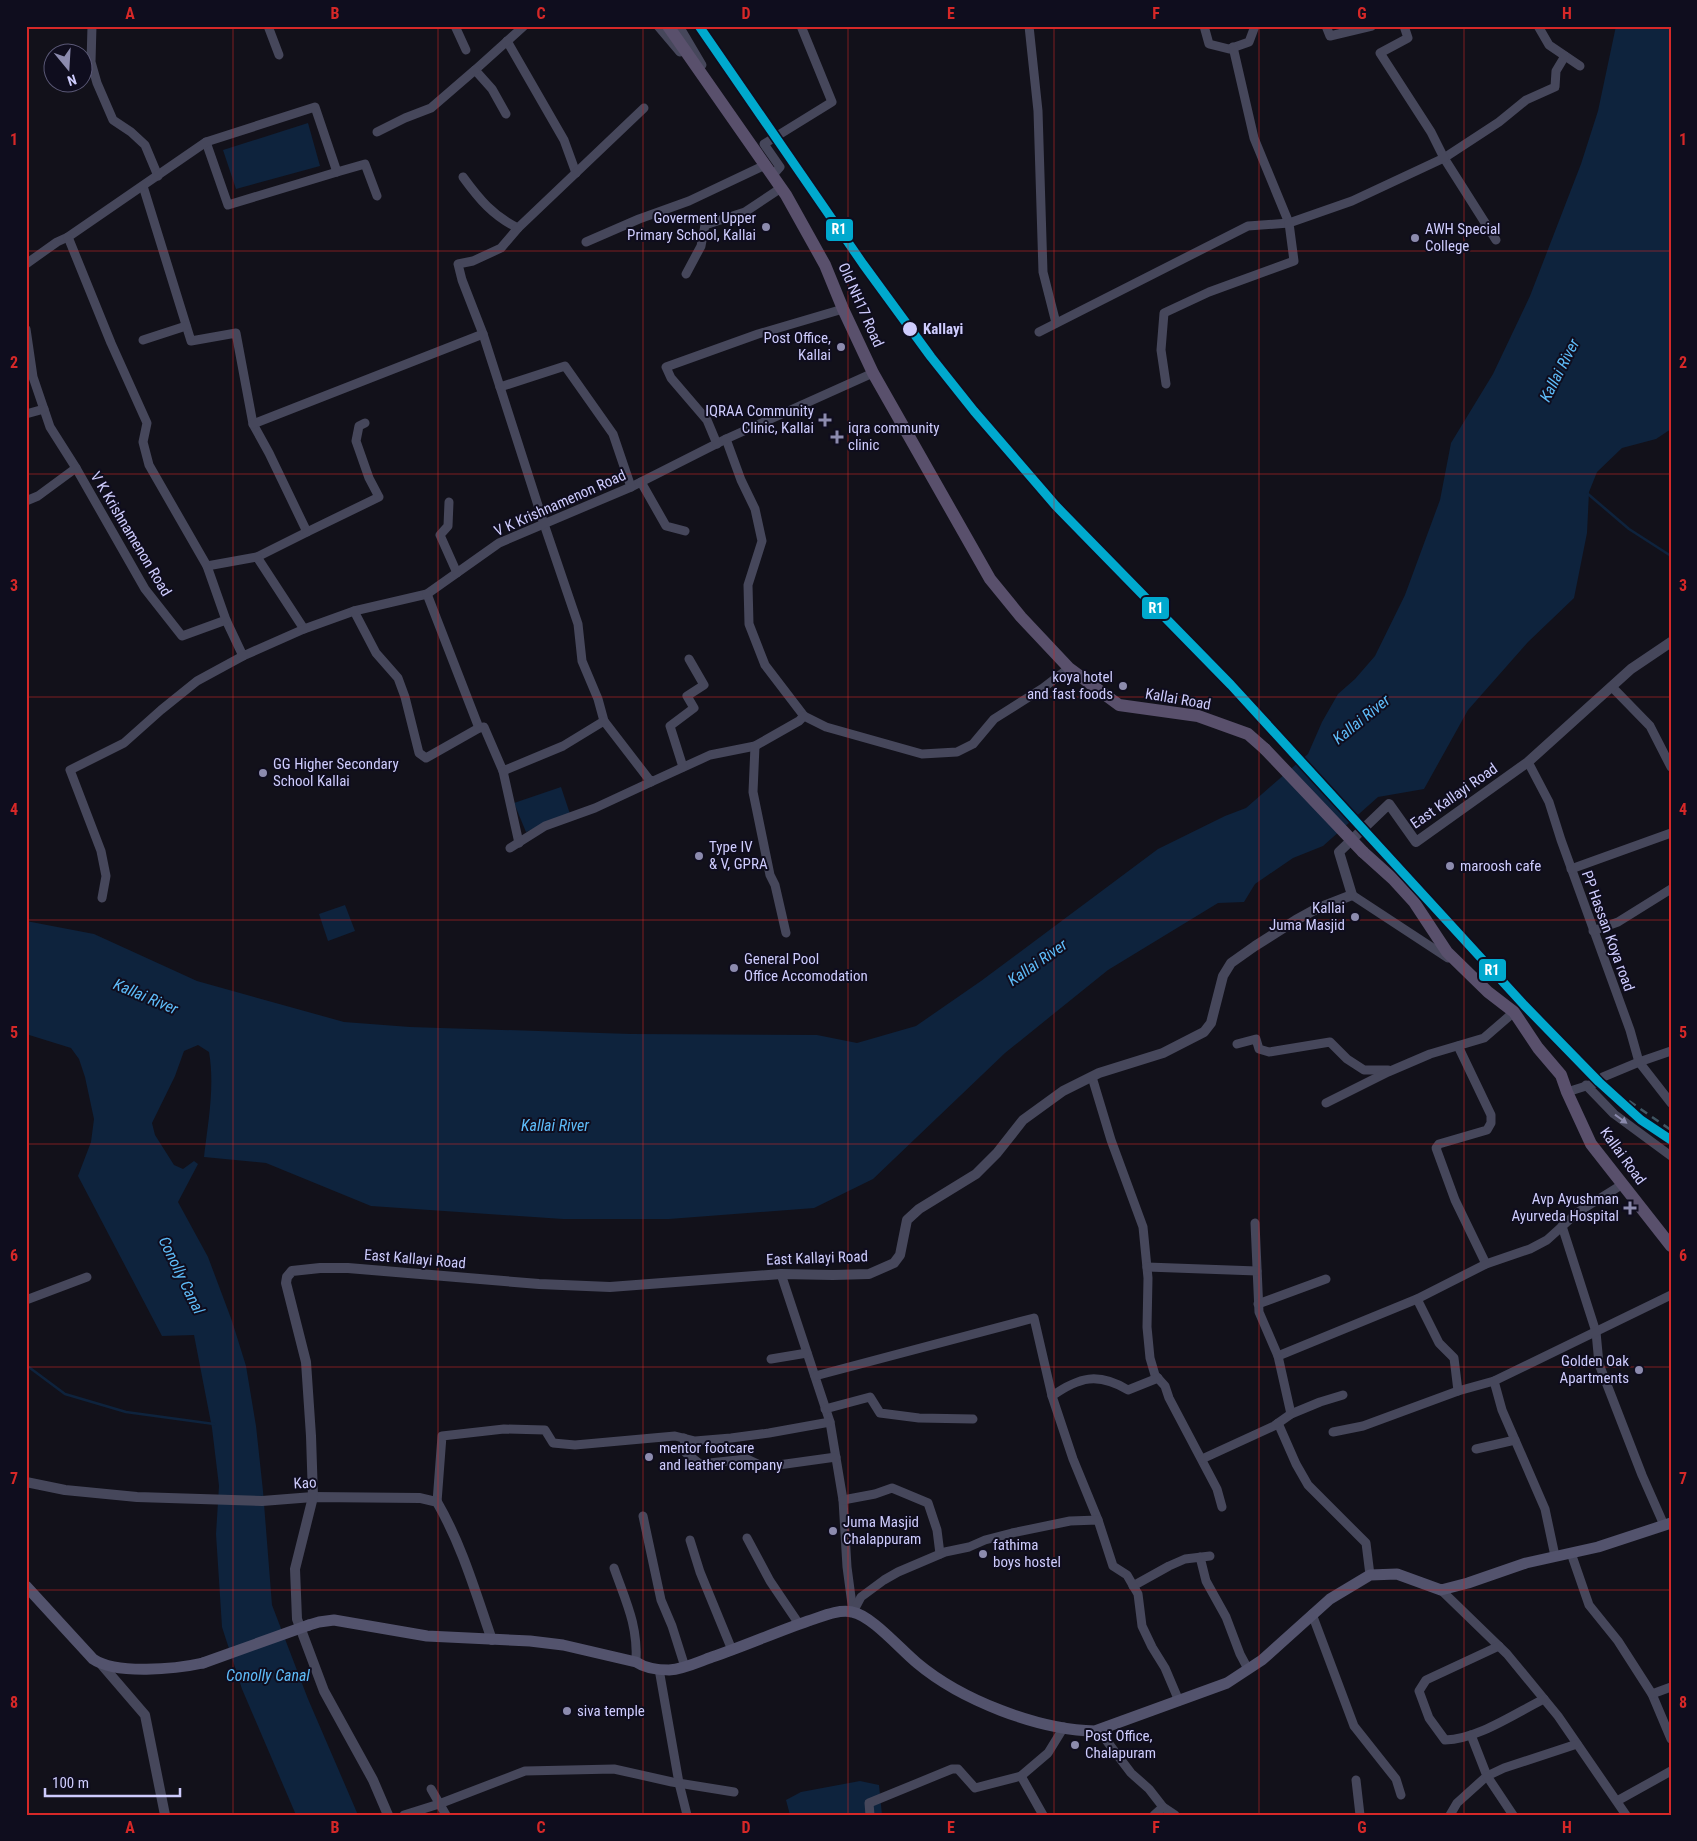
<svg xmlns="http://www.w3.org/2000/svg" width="1697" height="1841" font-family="'Roboto Condensed',sans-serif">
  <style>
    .water { fill: #0e233d }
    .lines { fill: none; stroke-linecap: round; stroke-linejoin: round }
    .stream { stroke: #0e233d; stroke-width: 2.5 }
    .minor { stroke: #46475b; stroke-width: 9 }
    .tertiary { stroke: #46475b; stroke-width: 10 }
    .secondary { stroke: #53536d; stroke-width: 11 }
    .primary { stroke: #59506c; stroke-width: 12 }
    .rail { stroke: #3f5562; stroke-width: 2.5; stroke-dasharray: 8 6; stroke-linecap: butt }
    .secondary-bridge { stroke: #53536d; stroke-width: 11 }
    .primary-bridge { stroke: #59506c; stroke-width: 12 }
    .rail-1-casing { stroke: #0f0d1e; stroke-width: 12 }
    .rail-1 { stroke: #00a9ce; stroke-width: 9 }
    .oneway { fill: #8a8aac }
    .grid { fill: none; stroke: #d62828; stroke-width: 1; stroke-opacity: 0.55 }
    .poi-dot { fill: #8c8bae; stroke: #0f0d1e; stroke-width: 2 }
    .stop-dot { fill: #ceccfd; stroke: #0f0d1e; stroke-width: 2 }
    .labels { text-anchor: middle; stroke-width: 4; stroke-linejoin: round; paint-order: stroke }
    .poi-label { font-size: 15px; fill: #ceccfd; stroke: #0f0d1e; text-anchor: start }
    .street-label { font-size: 15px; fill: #ceccfd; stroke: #0f0d1e }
    .stop-label { font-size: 15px; font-weight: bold; fill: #ceccfd; stroke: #0f0d1e; text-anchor: start }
    .water-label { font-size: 16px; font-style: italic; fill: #5ebcf9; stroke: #0f0d1e }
    .line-badge { stroke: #0f0d1e; stroke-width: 2 }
    .badge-label { font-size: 14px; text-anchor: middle; font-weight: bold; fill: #fff }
    .neatline { fill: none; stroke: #d62828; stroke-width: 2 }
    .grid-label { font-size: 16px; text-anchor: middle; font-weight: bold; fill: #d62828 }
  </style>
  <rect width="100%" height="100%" fill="#12111a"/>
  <!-- water -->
  <g class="water">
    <path d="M1616,26H1671V429L1656,439L1622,448L1597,472L1589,492L1587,533L1574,598L1528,642L1468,710L1424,789L1378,797L1323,846L1293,858L1255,884L1244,902L1218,903L1108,970L1005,1053L873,1179L814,1208L669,1219H563L371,1206L266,1163L204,1157C208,1122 215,1087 209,1052L198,1045L184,1051L175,1076L152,1123L155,1135L174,1165L183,1169L194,1161L198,1164L178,1202L208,1257L232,1321L246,1366L256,1426L263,1491L272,1605L308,1699L358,1815H296L242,1689L222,1627L216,1534L219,1486L212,1428L194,1335L162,1336L78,1176L91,1142L94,1119L85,1077L79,1059L71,1048L26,1034V921L94,934L197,981L344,1022L410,1027L631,1034L817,1035L857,1043L916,1026L981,981L1158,849L1225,816L1246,808L1308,754L1322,722L1338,694L1355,679L1375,656L1405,595L1440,500L1451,443L1493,374L1530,296L1581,164L1598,111Z"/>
    <polygon points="308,123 320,166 236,189 223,150"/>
    <polygon points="561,787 570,814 526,832 514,803"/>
    <polygon points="345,905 355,931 328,941 319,914"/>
    <polygon points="860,1781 879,1785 882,1815 790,1815 786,1800 801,1792"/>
  </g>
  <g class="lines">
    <!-- stream -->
    <g class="stream">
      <polyline points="1588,494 1629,529 1671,556"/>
      <polyline points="26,1365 65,1394 126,1412 214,1424"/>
    </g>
    <!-- minor -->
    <g class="minor">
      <polyline points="92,26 91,62 97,83 113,120 131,132 145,145 158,176"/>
      <polyline points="268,26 279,55"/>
      <polyline points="455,26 466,50"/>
      <polyline points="658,26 680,52"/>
      <polyline points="679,26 702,65"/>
      <polyline points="1029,26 1038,111 1043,272 1056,323"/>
      <polyline points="1204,26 1209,44 1229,49 1249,42 1255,26"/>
      <polyline points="1326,26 1330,36 1372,26"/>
      <polyline points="1538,26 1549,45 1580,66"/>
      <polyline points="507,41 564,140 576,173"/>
      <polyline points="506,114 492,89 475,70 524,26"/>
      <polyline points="377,132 405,118 431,108 475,70"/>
      <polyline points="206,142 228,205 337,172"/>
      <polyline points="772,176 780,167 764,144 832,102 801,26"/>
      <path d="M463,177C479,199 493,216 518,228L644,108"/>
      <polyline points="143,186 191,341 236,333 253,424 269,453 307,532 257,557 304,629"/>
      <polyline points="518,228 501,248 473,261 458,264 462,280 483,334 544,524 578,624 582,661 598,699 604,721"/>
      <polyline points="1496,240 1444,158 1499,122 1526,100 1555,87 1556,71 1565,56"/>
      <polyline points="586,242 639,219 689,201 765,165"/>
      <polyline points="26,264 57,242 68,237"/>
      <polyline points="686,274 701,246 705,225 745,212 781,188"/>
      <polyline points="26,329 33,377 50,427 76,468 145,589 182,636 226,620 243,656 304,629 354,611 427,594 499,543 631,487 726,439 873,373"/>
      <polyline points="1039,332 1248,226 1289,223 1254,138 1233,47"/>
      <polyline points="143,340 186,326"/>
      <polyline points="1166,384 1161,350 1164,313 1209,292 1294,261 1289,223 1352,201 1444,158 1431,132 1380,53 1408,38 1404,26"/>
      <polyline points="500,387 565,366 613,434 631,487"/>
      <polyline points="26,414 44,409"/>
      <polyline points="253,424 483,334"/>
      <polyline points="726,439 741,480 755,509 762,541 748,585 749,624 765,665 804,716"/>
      <polyline points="717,444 707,420 671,378 666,367 758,334 843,309"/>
      <polyline points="641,482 666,526 685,531"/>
      <polyline points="26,501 38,496 76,468"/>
      <polyline points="449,502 448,526 440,535 457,573"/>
      <polyline points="307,532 379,497 369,478 356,441 359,426 365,423"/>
      <polyline points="207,566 257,557"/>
      <polyline points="427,594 479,728"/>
      <polyline points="354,611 376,653 398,678 405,697 419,753 426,758 479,728 484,727 503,771 563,746 604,721 651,782 710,755 755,746 799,721 804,716 826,727 922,754 957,752 973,744 994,719 1043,688 1069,668"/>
      <polyline points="226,620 207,566 149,465 143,442 147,423 111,343 68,237 206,142 315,107 337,172 365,164 377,196"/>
      <polyline points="1612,687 1650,726 1671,767"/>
      <polyline points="755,746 753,792 770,875 775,885 786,933"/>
      <polyline points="1528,762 1549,802 1561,840 1630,1030 1639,1062 1671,1103"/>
      <polyline points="683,767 670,726 694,708 687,696 704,685 689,659"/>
      <polyline points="503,771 519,843"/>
      <polyline points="510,848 545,826 595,808 651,782"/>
      <polyline points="1571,869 1671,833"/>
      <polyline points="1352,895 1448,958"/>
      <polyline points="102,898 106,876 101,851 70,770 124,743 161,710 197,681 243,656"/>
      <polyline points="1593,931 1618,922 1671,889"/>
      <polyline points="1237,1044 1256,1039 1259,1049 1269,1052 1330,1042 1347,1059 1364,1070 1388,1070"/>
      <polyline points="1458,1046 1491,1115 1491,1123 1487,1130 1439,1144 1436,1148 1455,1200 1486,1264"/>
      <polyline points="1092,1077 1111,1140 1143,1227 1148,1278 1147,1327 1150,1358 1155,1375 1165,1386 1169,1398 1217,1489 1222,1507"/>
      <polyline points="1586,1085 1614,1114 1671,1156"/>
      <polyline points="1567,1092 1599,1082 1603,1077 1639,1062 1671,1051"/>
      <polyline points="1326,1103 1388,1072 1430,1054 1484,1038 1514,1012"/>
      <polyline points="1255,1223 1259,1312 1278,1356 1291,1414"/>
      <polyline points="1562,1226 1596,1332 1599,1364 1642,1475 1664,1525"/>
      <polyline points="1147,1267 1257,1271"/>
      <polyline points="781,1274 830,1422 843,1500 847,1567 853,1612"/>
      <polyline points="26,1300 87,1277"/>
      <polyline points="1258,1304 1326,1279"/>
      <polyline points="1278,1356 1417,1299 1486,1264 1530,1249 1547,1240 1578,1212 1623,1184"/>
      <polyline points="771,1359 807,1353"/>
      <polyline points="815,1376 1034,1318 1052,1396"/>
      <polyline points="1494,1381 1502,1410 1545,1509 1555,1556"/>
      <polyline points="1458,1391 1494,1381 1671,1295"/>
      <polyline points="825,1409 870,1397 880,1413 919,1418 973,1419"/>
      <polyline points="1278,1423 1296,1464 1308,1485 1366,1543 1370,1575"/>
      <polyline points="1333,1432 1363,1426 1458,1391 1454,1358 1439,1343 1417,1299"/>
      <polyline points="684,1438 686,1453 700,1464 747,1459 764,1467 836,1457"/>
      <polyline points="1476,1449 1515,1440"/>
      <polyline points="1202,1459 1274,1426 1291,1414 1320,1402 1343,1395"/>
      <polyline points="843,1500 875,1494 892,1488 928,1503 937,1530 940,1554"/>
      <polyline points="437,1502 442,1436 504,1429 545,1430 553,1443 575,1445 675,1436 695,1441 731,1438 769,1433 830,1422"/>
      <polyline points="643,1516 661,1600 672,1626 685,1667"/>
      <path d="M1098,1520L1073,1459L1052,1396C1079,1377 1098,1372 1128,1390L1158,1378"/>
      <polyline points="747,1538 770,1581 799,1624"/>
      <polyline points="690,1540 700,1572 732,1650"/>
      <polyline points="1571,1553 1589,1605 1618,1641 1652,1694 1671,1739"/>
      <polyline points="1200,1557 1206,1581 1226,1617 1240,1654 1248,1669"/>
      <path d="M614,1568C626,1602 638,1625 636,1662"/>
      <polyline points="1133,1586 1169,1566 1185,1559 1210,1556"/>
      <polyline points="1441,1590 1507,1654 1558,1716 1626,1815"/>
      <polyline points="853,1612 861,1597 884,1580 898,1572 945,1552 969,1547 985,1540 1012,1533 1070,1521 1098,1520 1113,1566 1127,1575 1138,1594 1142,1626 1152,1647 1165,1668 1179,1701"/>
      <polyline points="1312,1614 1354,1726 1396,1779 1401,1795"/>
      <path d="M1499,1646L1426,1680L1419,1691L1429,1718L1445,1740C1478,1739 1514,1714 1544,1699"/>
      <polyline points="659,1669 679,1783 687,1815"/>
      <polyline points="1652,1694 1671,1687"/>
      <polyline points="1095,1731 1103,1736 1131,1773 1149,1789 1163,1807 1175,1815"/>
      <polyline points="1021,1776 1043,1815"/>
      <polyline points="1356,1780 1360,1815"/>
      <polyline points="431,1789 446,1815"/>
      <polyline points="1617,1801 1671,1771"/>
      <polyline points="404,1815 439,1804 525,1771 614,1769 672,1782 734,1792"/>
      <polyline points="870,1815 869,1803 952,1769 958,1769 975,1788 1021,1776 1048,1753 1064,1727"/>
      <polyline points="1154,1815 1163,1807"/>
      <polyline points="1450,1815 1457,1803 1487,1776 1471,1735"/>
      <polyline points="1513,1815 1487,1776 1504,1768 1577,1744"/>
    </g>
    <!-- tertiary -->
    <g class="tertiary">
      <path d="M26,1482L65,1490L137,1497L262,1501L313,1497L420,1498L437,1502C462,1545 476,1594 492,1640"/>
      <polyline points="102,1665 145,1715 165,1815"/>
      <polyline points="388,1815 373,1780 324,1691 297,1619 295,1569 313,1497 311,1436 306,1362 286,1283 287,1277 292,1271 320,1268 348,1268 539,1284 610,1287 781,1274 833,1275 869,1274 894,1263 900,1255 907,1220 919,1209 976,1174 997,1153 1023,1120 1063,1091 1099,1073 1163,1053 1204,1032 1211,1023 1223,976 1231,963 1255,946 1296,920 1316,909 1352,895 1339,852 1389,804 1416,842 1528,762 1631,669 1671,642"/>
    </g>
    <!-- secondary -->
    <g class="secondary">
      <path d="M26,1586L93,1659C116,1675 176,1669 203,1663"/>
      <path d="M309,1625L319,1622L334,1620L427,1636L530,1641L563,1645L636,1662C645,1668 657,1670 669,1670C684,1669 698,1662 712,1657C745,1646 776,1632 808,1621C821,1617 838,1609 852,1612C871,1615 901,1650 917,1663C961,1700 1038,1730 1095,1731L1227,1683L1262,1660L1330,1599L1370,1575L1397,1574L1441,1590L1468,1583L1526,1563L1598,1547L1671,1523"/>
    </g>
    <!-- primary -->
    <g class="primary">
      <polyline points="668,26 786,195 825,265 843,309 873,373 990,579 1021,617 1069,668 1119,705 1198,716 1248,734 1265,749"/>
      <polyline points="1363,852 1393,879 1414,902 1447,952 1488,992 1514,1012 1538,1048 1561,1075 1567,1092 1591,1144 1671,1246"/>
    </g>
    <!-- rail -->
    <polyline class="rail" points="1629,1101 1671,1130"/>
    <!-- secondary-bridge -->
    <polyline class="secondary-bridge" points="203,1663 309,1625"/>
    <!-- primary-bridge -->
    <polyline class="primary-bridge" points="1265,749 1363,852"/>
    <defs>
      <polyline id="rail-1" points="699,26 863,264 931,357 974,411 1056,506 1231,685 1524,1005 1599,1082 1641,1120 1671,1140"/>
    </defs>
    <!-- rail-1 casing -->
    <use href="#rail-1" class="rail-1-casing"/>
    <!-- rail-1 -->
    <use href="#rail-1" class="rail-1"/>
  </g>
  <!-- one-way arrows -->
  <defs><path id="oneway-solid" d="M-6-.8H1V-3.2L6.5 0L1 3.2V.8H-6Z" transform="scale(1.25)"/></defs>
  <use class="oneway" href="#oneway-solid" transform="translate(1621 1119) rotate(36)"/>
  <!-- grid -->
  <path class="grid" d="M233,26V1815M438,26V1815M643,26V1815M848,26V1815M1054,26V1815M1259,26V1815M1464,26V1815M26,251H1671M26,474H1671M26,697H1671M26,920H1671M26,1144H1671M26,1367H1671M26,1590H1671"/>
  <!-- markers -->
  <g class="poi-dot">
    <circle cx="766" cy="227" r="5"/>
    <circle cx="1415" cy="238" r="5"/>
    <circle cx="841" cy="347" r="5"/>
    <path d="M822.5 412.5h5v5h5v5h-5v5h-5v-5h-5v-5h5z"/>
    <path d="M834.5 429.5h5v5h5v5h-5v5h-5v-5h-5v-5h5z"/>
    <circle cx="1123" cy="686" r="5"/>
    <circle cx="263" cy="773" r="5"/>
    <circle cx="699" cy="856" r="5"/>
    <circle cx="1450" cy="866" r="5"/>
    <circle cx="1355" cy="917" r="5"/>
    <circle cx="734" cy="968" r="5"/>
    <path d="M1627.5 1200.5h5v5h5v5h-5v5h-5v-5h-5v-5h5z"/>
    <circle cx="1639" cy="1370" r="5"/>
    <circle cx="649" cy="1457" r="5"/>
    <circle cx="833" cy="1531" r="5"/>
    <circle cx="983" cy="1554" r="5"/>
    <circle cx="567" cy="1711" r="5"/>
    <circle cx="1075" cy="1745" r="5"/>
  </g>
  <circle class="stop-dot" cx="910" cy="329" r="8"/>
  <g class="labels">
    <!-- poi labels -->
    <g class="poi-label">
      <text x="756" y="223" text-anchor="end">Goverment Upper<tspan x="756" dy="17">Primary School, Kallai</tspan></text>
      <text x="1425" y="234">AWH Special<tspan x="1425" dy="17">College</tspan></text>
      <text x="831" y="343" text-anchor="end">Post Office,<tspan x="831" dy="17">Kallai</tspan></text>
      <text x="814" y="416" text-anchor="end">IQRAA Community<tspan x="814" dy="17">Clinic, Kallai</tspan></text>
      <text x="848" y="433">iqra community<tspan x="848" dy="17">clinic</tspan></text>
      <text x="1113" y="682" text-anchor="end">koya hotel<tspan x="1113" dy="17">and fast foods</tspan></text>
      <text x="273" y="769">GG Higher Secondary<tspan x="273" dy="17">School Kallai</tspan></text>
      <text x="709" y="852">Type IV<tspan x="709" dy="17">&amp; V, GPRA</tspan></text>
      <text x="1460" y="871">maroosh cafe</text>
      <text x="1345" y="913" text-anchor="end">Kallai<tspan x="1345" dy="17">Juma Masjid</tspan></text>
      <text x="744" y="964">General Pool<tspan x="744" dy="17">Office Accomodation</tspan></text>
      <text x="1619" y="1204" text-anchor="end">Avp Ayushman<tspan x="1619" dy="17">Ayurveda Hospital</tspan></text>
      <text x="1629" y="1366" text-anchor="end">Golden Oak<tspan x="1629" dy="17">Apartments</tspan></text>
      <text x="659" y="1453">mentor footcare<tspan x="659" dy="17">and leather company</tspan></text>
      <text x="843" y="1527">Juma Masjid<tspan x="843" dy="17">Chalappuram</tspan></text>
      <text x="993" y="1550">fathima<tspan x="993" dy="17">boys hostel</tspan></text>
      <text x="577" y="1716">siva temple</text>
      <text x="1085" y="1741">Post Office,<tspan x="1085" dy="17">Chalapuram</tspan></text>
    </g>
    <!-- street labels -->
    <g class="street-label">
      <text transform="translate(861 305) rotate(66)" y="5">Old NH17 Road</text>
      <text transform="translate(560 503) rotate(-24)" y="5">V K Krishnamenon Road</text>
      <text transform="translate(131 534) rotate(59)" y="5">V K Krishnamenon Road</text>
      <text transform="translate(1178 699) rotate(10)" y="5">Kallai Road</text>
      <text transform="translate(1454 796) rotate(-35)" y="5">East Kallayi Road</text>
      <text transform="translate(1608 931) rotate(70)" y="5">PP Hassan Koya road</text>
      <text transform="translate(1623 1156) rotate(54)" y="5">Kallai Road</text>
      <text transform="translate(817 1258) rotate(-2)" y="5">East Kallayi Road</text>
      <text transform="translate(415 1259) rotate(5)" y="5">East Kallayi Road</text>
      <text transform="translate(305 1483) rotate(-3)" y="5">Kao</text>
    </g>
    <!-- stop labels -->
    <g class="stop-label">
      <text x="923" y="334">Kallayi</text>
    </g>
    <!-- water labels -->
    <g class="water-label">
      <text transform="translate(1559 370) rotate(-63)" y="6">Kallai River</text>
      <text transform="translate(1361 719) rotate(-39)" y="6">Kallai River</text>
      <text transform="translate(1037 962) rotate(-35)" y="6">Kallai River</text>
      <text transform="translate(146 996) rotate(23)" y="6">Kallai River</text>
      <text x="555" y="1131">Kallai River</text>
      <text transform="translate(182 1275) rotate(64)" y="6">Conolly Canal</text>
      <text x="268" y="1681">Conolly Canal</text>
    </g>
  </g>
  <g class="line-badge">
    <rect x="825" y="218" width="29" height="24" rx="5" fill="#00a9ce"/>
    <rect x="1141" y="596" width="29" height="24" rx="5" fill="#00a9ce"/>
    <rect x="1478" y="958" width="29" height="24" rx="5" fill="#00a9ce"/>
  </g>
  <g class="badge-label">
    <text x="839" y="234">R1</text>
    <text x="1156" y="613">R1</text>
    <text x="1492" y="975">R1</text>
  </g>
  <!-- border -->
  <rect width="1697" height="1841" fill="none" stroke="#0f0d1e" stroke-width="55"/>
  <!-- north arrow -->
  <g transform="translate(68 68) rotate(162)"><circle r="24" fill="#0f0d1e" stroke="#5b5977"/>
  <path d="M0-4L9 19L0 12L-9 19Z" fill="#8c8bae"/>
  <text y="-8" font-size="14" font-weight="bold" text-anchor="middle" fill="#ceccfd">N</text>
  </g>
  <!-- scale -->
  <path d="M45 1788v8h135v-8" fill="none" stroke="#ceccfd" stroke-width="2.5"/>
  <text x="52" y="1788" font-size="15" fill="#ceccfd" stroke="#0f0d1e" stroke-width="4" paint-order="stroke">100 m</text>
  <rect x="28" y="28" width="1642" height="1786" class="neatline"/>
  <g class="grid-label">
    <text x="130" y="19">A</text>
    <text x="335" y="19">B</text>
    <text x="541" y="19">C</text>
    <text x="746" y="19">D</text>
    <text x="951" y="19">E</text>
    <text x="1156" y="19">F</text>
    <text x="1362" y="19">G</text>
    <text x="1567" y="19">H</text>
    <text x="14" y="145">1</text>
    <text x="1683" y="145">1</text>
    <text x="14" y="368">2</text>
    <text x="1683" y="368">2</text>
    <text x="14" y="591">3</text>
    <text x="1683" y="591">3</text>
    <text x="14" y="815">4</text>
    <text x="1683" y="815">4</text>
    <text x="14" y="1038">5</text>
    <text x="1683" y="1038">5</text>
    <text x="14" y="1261">6</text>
    <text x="1683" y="1261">6</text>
    <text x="14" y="1484">7</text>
    <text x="1683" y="1484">7</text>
    <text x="14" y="1708">8</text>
    <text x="1683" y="1708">8</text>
    <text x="130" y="1833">A</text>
    <text x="335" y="1833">B</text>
    <text x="541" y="1833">C</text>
    <text x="746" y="1833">D</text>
    <text x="951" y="1833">E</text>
    <text x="1156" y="1833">F</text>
    <text x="1362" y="1833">G</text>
    <text x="1567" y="1833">H</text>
  </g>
</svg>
